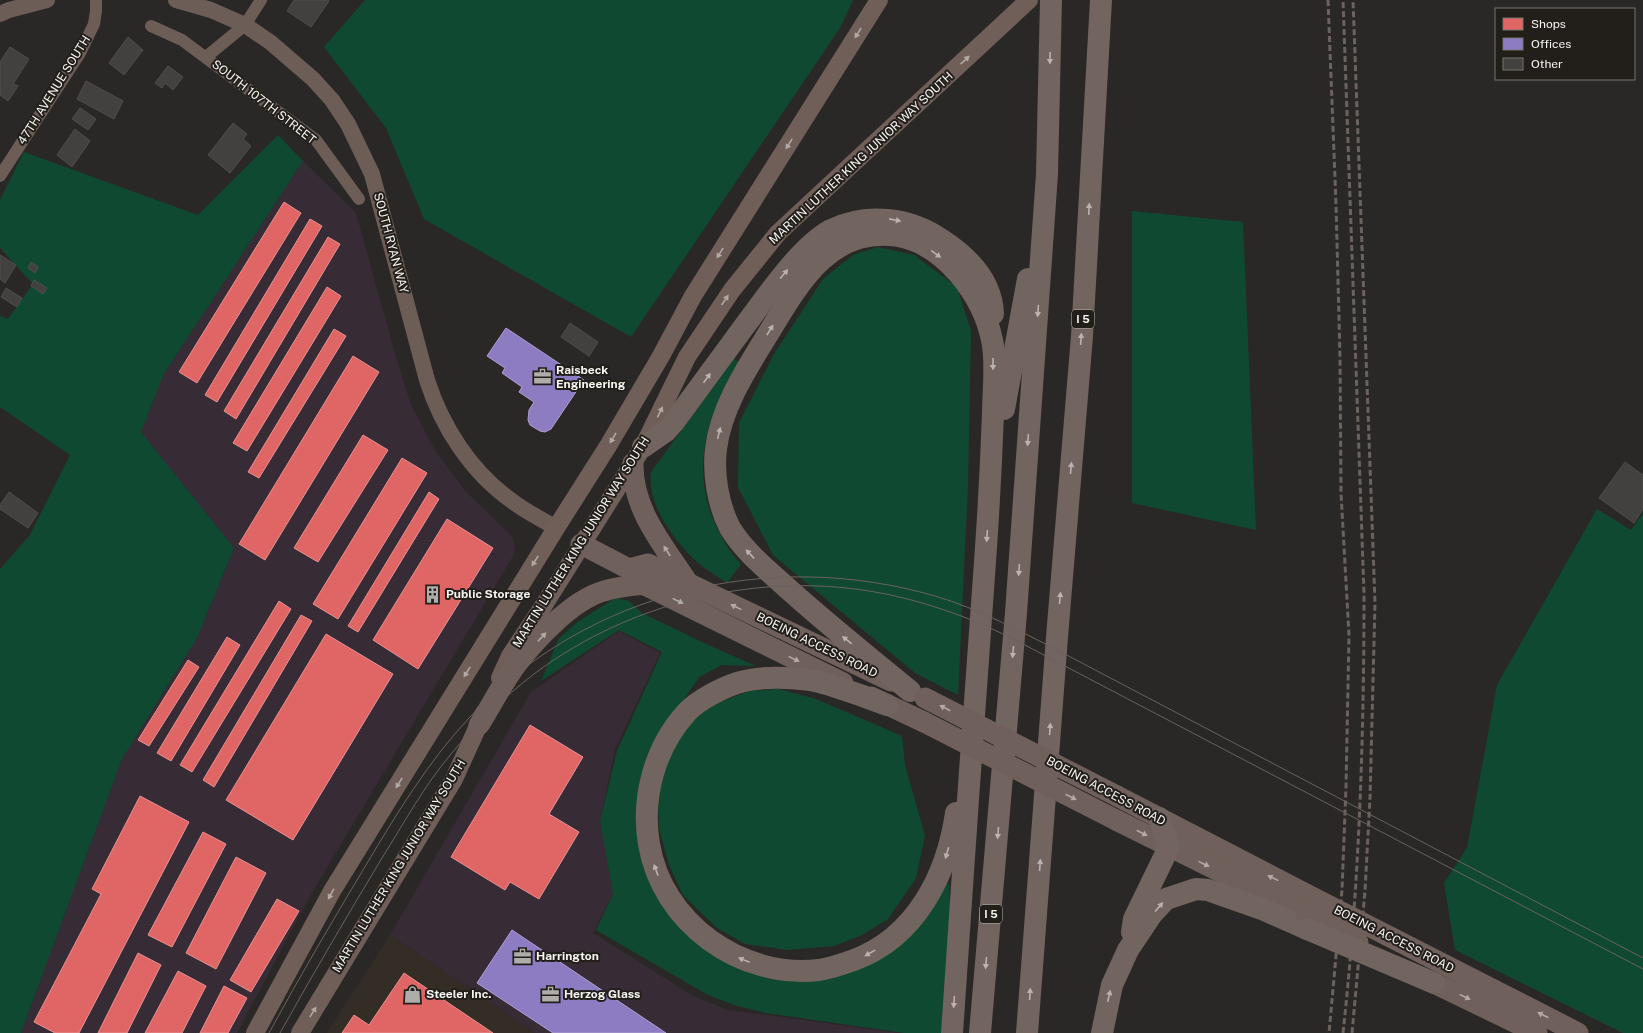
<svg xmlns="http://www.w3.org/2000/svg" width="1643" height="1033" font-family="'Public Sans',sans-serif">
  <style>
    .commercial { fill: #372b36 }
    .built { fill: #342d26 }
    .green { fill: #104931 }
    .shops { fill: #e06666; stroke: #e79190 }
    .offices { fill: #8e7cc3; stroke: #ada0d1 }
    .building { fill: #424140; stroke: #504e4d }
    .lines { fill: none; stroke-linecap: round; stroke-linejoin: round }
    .minor { stroke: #6d5d57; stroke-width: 12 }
    .tertiary { stroke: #6d5d57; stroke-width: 16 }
    .secondary { stroke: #705e59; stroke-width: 18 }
    .trunk { stroke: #70605b; stroke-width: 21 }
    .motorway { stroke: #72645f; stroke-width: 22 }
    .tram { stroke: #6b625e; stroke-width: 1 }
    .rail { stroke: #6b625e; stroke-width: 3; stroke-dasharray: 6 3; stroke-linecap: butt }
    .trunk-bridge { stroke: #70605b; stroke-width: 21 }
    .motorway-bridge { stroke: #72645f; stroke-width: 22 }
    .oneway { fill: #b3a9a5 }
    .oneway2 { fill: #bbb3af }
    .oneway3 { fill: #b3aaa6 }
    .labels { text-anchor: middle; stroke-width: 4; stroke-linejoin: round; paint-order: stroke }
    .shield { fill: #221f1b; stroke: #b6b4b1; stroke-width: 1 }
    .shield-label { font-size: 11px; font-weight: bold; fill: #f6f4f1 }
    .street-label { font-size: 12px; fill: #f6f4f1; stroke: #221f1b }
    .poi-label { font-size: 12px; font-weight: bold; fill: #f6f4f1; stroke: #221f1b; text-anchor: start }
  </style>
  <rect width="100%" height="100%" fill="#2a2826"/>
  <!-- commercial -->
  <g class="commercial">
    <polygon points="303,161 356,213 396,357 411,405 435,450 465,491 508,532 513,539 515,548 513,556 310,896 237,1033 21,1033 122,759 197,638 234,548 141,432 164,374"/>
    <polygon points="619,631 660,653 615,749 600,821 613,893 593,933 693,996 729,1010 899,1033 535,1033 390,935 531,692"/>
  </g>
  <!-- built -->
  <polygon class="built" points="390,935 535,1033 327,1033"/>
  <!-- green -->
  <g class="green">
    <polygon points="365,0 853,0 840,28 631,337 424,219 386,128 324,47"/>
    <polygon points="278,135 303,161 164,374 141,432 234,548 197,638 122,759 21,1033 0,1033 0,569 30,535 70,455 0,407 0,316 8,319 33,284 0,248 0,200 24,152 198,215"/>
    <polygon points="1132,211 1243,222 1256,530 1132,503"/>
    <polygon points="878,247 914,255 957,287 971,331 968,485 958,695 915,673 773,555 738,487 739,423 774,354 823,279 853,255"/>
    <path d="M734,359L739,362C708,414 689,468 716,526C723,540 730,553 741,564L727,583C720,578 713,574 706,569C680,550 646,506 651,472Z"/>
    <polygon points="1597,509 1631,530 1643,513 1643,1033 1623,1033 1455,950 1444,883 1467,848 1497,685"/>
    <polygon points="615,598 629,601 642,613 706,644 756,666 722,665 699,677 657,740 643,850 708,949 833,972 946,882 949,884 951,911 943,1033 904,1033 766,1013 734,1005 708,995 596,930 613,894 600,821 617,751 662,652 619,630 541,681 559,638 579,621"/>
    <polygon points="779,689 816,699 902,736 905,765 925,836 916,878 888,919 862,935 834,946 788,950 745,944 717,928 683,895 669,865 659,828 658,802 661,779 678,738 695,717 722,701 750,691"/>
  </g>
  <!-- shops -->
  <g class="shops">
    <polygon points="284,202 301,213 197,383 179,372"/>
    <polygon points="310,219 322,226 217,402 205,395"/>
    <polygon points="328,237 340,244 236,419 224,411"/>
    <polygon points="327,287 341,296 247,451 233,443"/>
    <polygon points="334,329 346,336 259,478 248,472"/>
    <polygon points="353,356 379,372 265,560 239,544"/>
    <polygon points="363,435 388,450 318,562 294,548"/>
    <polygon points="402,458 427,473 338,619 313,604"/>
    <polygon points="429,492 439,499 358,632 348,626"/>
    <polygon points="447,519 493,548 418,669 373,640"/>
    <polygon points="279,601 291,609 192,772 180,765"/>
    <polygon points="301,615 312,621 214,787 203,780"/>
    <polygon points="326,634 393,674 293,840 226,800"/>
    <polygon points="227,637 240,645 171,761 157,753"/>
    <polygon points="188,660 199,667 149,746 138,740"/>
    <polygon points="530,725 583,757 549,814 579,832 539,899 510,882 505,890 451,857"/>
    <polygon points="140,796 189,822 79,1033 55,1033 34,1022 101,894 92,889"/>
    <polygon points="203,832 226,844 172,947 148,935"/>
    <polygon points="236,857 266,873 216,969 186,953"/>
    <polygon points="277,899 299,911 251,992 230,980"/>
    <polygon points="138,953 161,965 127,1033 98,1033"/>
    <polygon points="178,971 206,986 182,1033 145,1033"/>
    <polygon points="404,973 493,1033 342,1033 354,1015 369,1025"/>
    <polygon points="224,986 247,998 228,1033 200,1033"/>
  </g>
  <!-- offices -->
  <g class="offices">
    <polygon points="506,328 584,380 551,429 545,432 540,431 530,425 528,420 529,410 534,402 519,392 522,387 502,373 505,368 487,356"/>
    <polygon points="512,930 666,1033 553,1033 477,983"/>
  </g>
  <!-- building -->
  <g class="building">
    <polygon points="294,0 328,0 329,1 311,27 287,11"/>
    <polygon points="128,37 143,50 124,75 109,63"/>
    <polygon points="10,47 29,59 13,84 18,86 8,101 0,95 0,62"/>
    <polygon points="168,66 183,77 173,90 165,83 162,88 155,83"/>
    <polygon points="86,81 123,101 114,119 77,99"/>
    <polygon points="80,108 96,119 88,130 72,119"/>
    <polygon points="233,123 247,134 243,139 251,146 230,173 208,155"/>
    <polygon points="75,129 90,141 72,167 57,155"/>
    <polygon points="0,255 16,265 5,283 0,279"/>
    <polygon points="31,262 38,267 35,273 28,268"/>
    <polygon points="34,280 47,288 43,294 31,286"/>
    <polygon points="6,288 22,298 17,307 1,297"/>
    <polygon points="570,323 598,342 589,356 561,337"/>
    <polygon points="1625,462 1643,475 1643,509 1634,523 1599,498"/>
    <polygon points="9,492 38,513 28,528 0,509 0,505"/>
  </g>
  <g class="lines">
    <!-- minor -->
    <g class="minor">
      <polyline points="151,26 182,40 316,140 359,199"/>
      <polyline points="206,57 245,25 261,0"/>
      <polyline points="0,176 80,53 94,24 96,11 96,0"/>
    </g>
    <!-- tertiary -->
    <g class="tertiary">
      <path d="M176,0L211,10L245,25L270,42L313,79L332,100L348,124L372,174L427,380C442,427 471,472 512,501C525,511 541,519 556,528"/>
      <polyline points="0,14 9,10 47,0"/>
    </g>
    <!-- secondary -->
    <g class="secondary">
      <polyline points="500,678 510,656 544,605 643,447 687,357 732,290 778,233 1029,0"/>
      <polyline points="255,1033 332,891 556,528 608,446 661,356 693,296 879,0"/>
      <polyline points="300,1033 454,779 484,713"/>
    </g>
    <!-- trunk -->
    <g class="trunk">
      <path d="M633,463C632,510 664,546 688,583"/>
      <polyline points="581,544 629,569 643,584 843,683"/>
      <polyline points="629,569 648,564 891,681"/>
      <polyline points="871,697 924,722"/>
      <path d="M479,725C491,706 502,684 516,665C536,639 572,600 604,591C616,587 630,586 643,584"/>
      <polyline points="1117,796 1308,895"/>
      <polyline points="1116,820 1306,914"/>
      <polyline points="1434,983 1537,1033"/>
      <polyline points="1496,991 1578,1033"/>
    </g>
    <!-- motorway -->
    <g class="motorway">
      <polyline points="1004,409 1028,279"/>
      <path d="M643,447L666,431L674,422C698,389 722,357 746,324C767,296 800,247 831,230C867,212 910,218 942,240C968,257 992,281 993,314"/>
      <path d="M910,691C868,657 826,623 786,587C766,569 744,551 730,528C718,505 713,474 716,449C721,406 749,365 771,329C800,281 833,225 898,236C945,244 983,296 992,340C997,361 993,392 993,414C991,468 988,522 984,576C973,728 962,881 952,1033"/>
      <path d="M887,705C869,698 852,692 833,686C826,684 818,681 810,680C786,677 759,676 737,683C722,688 698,700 687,712C655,747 641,797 649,844C662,923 741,979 819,970C831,968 843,964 854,960C916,937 947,875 956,813"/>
      <polyline points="1132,932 1134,919 1169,847 1159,818"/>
      <polyline points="980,1033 1016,613 1047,174 1051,0"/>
      <polyline points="1027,1033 1057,637 1082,336 1101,0"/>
      <polyline points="1102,1033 1112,985 1123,961 1128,950 1152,914 1166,899 1196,889 1208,890 1262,909 1307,929"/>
    </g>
    <!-- tram -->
    <g class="tram">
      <path d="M269,1033C300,976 333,920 366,865C397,813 428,762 469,718C587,591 770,548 935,596C979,609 1020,631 1061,652L1643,958"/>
      <path d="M280,1033C313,974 347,916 382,858C404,823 424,786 451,754C476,724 503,698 534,674C635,598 772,568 895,596C939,606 981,622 1021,643L1643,969"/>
    </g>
    <!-- rail -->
    <g class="rail">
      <polyline points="1328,0 1336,204 1340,357 1341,493 1349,635 1346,787 1342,890 1329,1033"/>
      <path d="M1343,1033C1359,887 1364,741 1364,594L1343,0"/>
      <polyline points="1352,1033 1365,891 1370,798 1375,603 1353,0"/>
    </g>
    <!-- trunk-bridge -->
    <g class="trunk-bridge">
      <polyline points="925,698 1117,796"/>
      <polyline points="924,722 1116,820"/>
      <polyline points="1308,895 1496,991"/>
      <polyline points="1306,914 1358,942"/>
    </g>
    <!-- motorway-bridge -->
    <polyline class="motorway-bridge" points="1307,929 1434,983"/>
  </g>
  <!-- one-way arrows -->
  <defs><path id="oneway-solid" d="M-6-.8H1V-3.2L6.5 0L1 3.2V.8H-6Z"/></defs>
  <g class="oneway">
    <use href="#oneway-solid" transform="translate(858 33) rotate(122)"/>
    <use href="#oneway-solid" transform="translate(965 60) rotate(-43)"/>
    <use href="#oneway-solid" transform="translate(789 144) rotate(122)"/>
    <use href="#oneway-solid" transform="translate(720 253) rotate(122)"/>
    <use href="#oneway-solid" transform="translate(725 300) rotate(-56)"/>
    <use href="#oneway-solid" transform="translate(660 412) rotate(-64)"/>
    <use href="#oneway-solid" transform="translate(613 438) rotate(121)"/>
    <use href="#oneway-solid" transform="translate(535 561) rotate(122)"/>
    <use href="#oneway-solid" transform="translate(467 672) rotate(122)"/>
    <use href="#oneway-solid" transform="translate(399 783) rotate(122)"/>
    <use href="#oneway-solid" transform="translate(331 894) rotate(119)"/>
    <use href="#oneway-solid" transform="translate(313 1012) rotate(-59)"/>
  </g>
  <g class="oneway2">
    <use href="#oneway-solid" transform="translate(1050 58) rotate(91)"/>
    <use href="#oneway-solid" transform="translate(1089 209) rotate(-87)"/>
    <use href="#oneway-solid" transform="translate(895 220) rotate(11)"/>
    <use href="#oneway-solid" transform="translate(936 254) rotate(36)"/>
    <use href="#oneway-solid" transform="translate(784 274) rotate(-50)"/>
    <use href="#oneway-solid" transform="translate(1038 311) rotate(94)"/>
    <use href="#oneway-solid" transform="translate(770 330) rotate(-59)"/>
    <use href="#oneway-solid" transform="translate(1081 339) rotate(-86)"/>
    <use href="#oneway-solid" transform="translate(993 364) rotate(90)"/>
    <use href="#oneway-solid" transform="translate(707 378) rotate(-54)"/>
    <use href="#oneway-solid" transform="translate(719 433) rotate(-76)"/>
    <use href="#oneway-solid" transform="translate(1028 440) rotate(94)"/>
    <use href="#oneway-solid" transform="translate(1071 468) rotate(-85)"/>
    <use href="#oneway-solid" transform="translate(987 536) rotate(94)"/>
    <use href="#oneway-solid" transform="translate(750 554) rotate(-133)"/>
    <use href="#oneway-solid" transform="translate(1019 570) rotate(94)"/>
    <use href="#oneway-solid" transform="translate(1060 598) rotate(-85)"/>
    <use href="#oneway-solid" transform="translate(847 640) rotate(-141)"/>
    <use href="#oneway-solid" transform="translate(1013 652) rotate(95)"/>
    <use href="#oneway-solid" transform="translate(1050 729) rotate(-86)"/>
    <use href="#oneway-solid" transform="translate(998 833) rotate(95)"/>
    <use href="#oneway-solid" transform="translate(947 853) rotate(106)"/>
    <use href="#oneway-solid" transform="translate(1040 865) rotate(-86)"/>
    <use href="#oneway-solid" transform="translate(656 870) rotate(-110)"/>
    <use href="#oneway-solid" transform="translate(1159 907) rotate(-49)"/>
    <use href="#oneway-solid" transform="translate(870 953) rotate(151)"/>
    <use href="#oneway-solid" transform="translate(744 960) rotate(-158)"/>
    <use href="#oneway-solid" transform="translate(986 963) rotate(95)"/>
    <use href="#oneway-solid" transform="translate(1030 994) rotate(-86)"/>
    <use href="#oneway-solid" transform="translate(1109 996) rotate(-77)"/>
    <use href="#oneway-solid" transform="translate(954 1002) rotate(94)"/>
  </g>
  <g class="oneway3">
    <use href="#oneway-solid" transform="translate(667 551) rotate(-123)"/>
    <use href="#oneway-solid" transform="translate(678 601) rotate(26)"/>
    <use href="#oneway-solid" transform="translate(736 607) rotate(-154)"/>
    <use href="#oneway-solid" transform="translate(542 637) rotate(-47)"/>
    <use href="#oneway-solid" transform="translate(794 659) rotate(26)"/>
    <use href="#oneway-solid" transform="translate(945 708) rotate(-153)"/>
    <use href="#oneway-solid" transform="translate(1071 797) rotate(27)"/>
    <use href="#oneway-solid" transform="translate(1142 833) rotate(27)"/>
    <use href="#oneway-solid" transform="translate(1204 864) rotate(26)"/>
    <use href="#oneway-solid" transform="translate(1273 878) rotate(-154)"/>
    <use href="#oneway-solid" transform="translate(1465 997) rotate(26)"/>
    <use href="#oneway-solid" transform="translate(1543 1015) rotate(-153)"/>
  </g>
  <!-- icons -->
  <defs>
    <symbol id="office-bare" viewBox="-9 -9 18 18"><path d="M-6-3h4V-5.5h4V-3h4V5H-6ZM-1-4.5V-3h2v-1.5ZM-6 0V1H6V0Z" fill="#afadaa" stroke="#221f1b" stroke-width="2.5" paint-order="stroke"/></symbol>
    <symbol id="building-bare" viewBox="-9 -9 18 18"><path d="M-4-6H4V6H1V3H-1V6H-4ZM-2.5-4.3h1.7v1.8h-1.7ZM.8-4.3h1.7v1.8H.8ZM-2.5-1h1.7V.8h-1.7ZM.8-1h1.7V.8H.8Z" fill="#afadaa" stroke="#221f1b" stroke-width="2.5" paint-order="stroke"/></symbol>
    <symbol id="shop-bare" viewBox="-9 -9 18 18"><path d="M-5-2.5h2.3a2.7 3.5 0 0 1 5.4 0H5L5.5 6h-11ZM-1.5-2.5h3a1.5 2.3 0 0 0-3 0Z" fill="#afadaa" stroke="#221f1b" stroke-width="2.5" paint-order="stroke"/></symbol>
  </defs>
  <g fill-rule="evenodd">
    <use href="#office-bare" x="530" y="364" width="25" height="25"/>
    <use href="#building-bare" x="420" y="582" width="25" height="25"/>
    <use href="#office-bare" x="510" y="944" width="25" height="25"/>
    <use href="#shop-bare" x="400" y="982" width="25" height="25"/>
    <use href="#office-bare" x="538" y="982" width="25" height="25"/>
  </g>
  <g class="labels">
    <!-- shield labels -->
    <g class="shield">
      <rect x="1072" y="310" width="22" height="18" rx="3"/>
      <rect x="980" y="905" width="22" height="18" rx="3"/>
    </g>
    <g class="shield-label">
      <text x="1083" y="323">I 5</text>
      <text x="991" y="918">I 5</text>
    </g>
    <!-- street labels -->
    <g class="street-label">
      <text transform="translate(54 90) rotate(-58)" y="4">47TH AVENUE SOUTH</text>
      <text transform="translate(264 102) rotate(38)" y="4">SOUTH 107TH STREET</text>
      <text transform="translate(861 158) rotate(-43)" y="4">MARTIN LUTHER KING JUNIOR WAY SOUTH</text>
      <text transform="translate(391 243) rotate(75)" y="4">SOUTH RYAN WAY</text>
      <text transform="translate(581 542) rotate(-58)" y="4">MARTIN LUTHER KING JUNIOR WAY SOUTH</text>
      <text transform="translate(817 645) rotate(26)" y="4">BOEING ACCESS ROAD</text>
      <text transform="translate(1106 791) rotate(28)" y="4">BOEING ACCESS ROAD</text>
      <text transform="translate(399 866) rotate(-59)" y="4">MARTIN LUTHER KING JUNIOR WAY SOUTH</text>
      <text transform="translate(1394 939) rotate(27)" y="4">BOEING ACCESS ROAD</text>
    </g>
    <!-- poi labels -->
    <g class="poi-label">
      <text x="556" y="374">Raisbeck<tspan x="556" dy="14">Engineering</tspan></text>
      <text x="446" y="598">Public Storage</text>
      <text x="536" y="960">Harrington</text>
      <text x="426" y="998">Steeler Inc.</text>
      <text x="564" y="998">Herzog Glass</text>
    </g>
  </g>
  <!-- legend -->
  <rect x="1495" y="8" width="140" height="72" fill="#221f1b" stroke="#777471"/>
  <rect x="1503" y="18" width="20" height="12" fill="#e06666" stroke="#777471"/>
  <text x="1531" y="28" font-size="12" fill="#f6f4f1">Shops</text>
  <rect x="1503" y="38" width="20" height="12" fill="#8e7cc3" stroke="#777471"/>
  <text x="1531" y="48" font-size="12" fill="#f6f4f1">Offices</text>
  <rect x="1503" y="58" width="20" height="12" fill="#424140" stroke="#777471"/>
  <text x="1531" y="68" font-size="12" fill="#f6f4f1">Other</text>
</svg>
